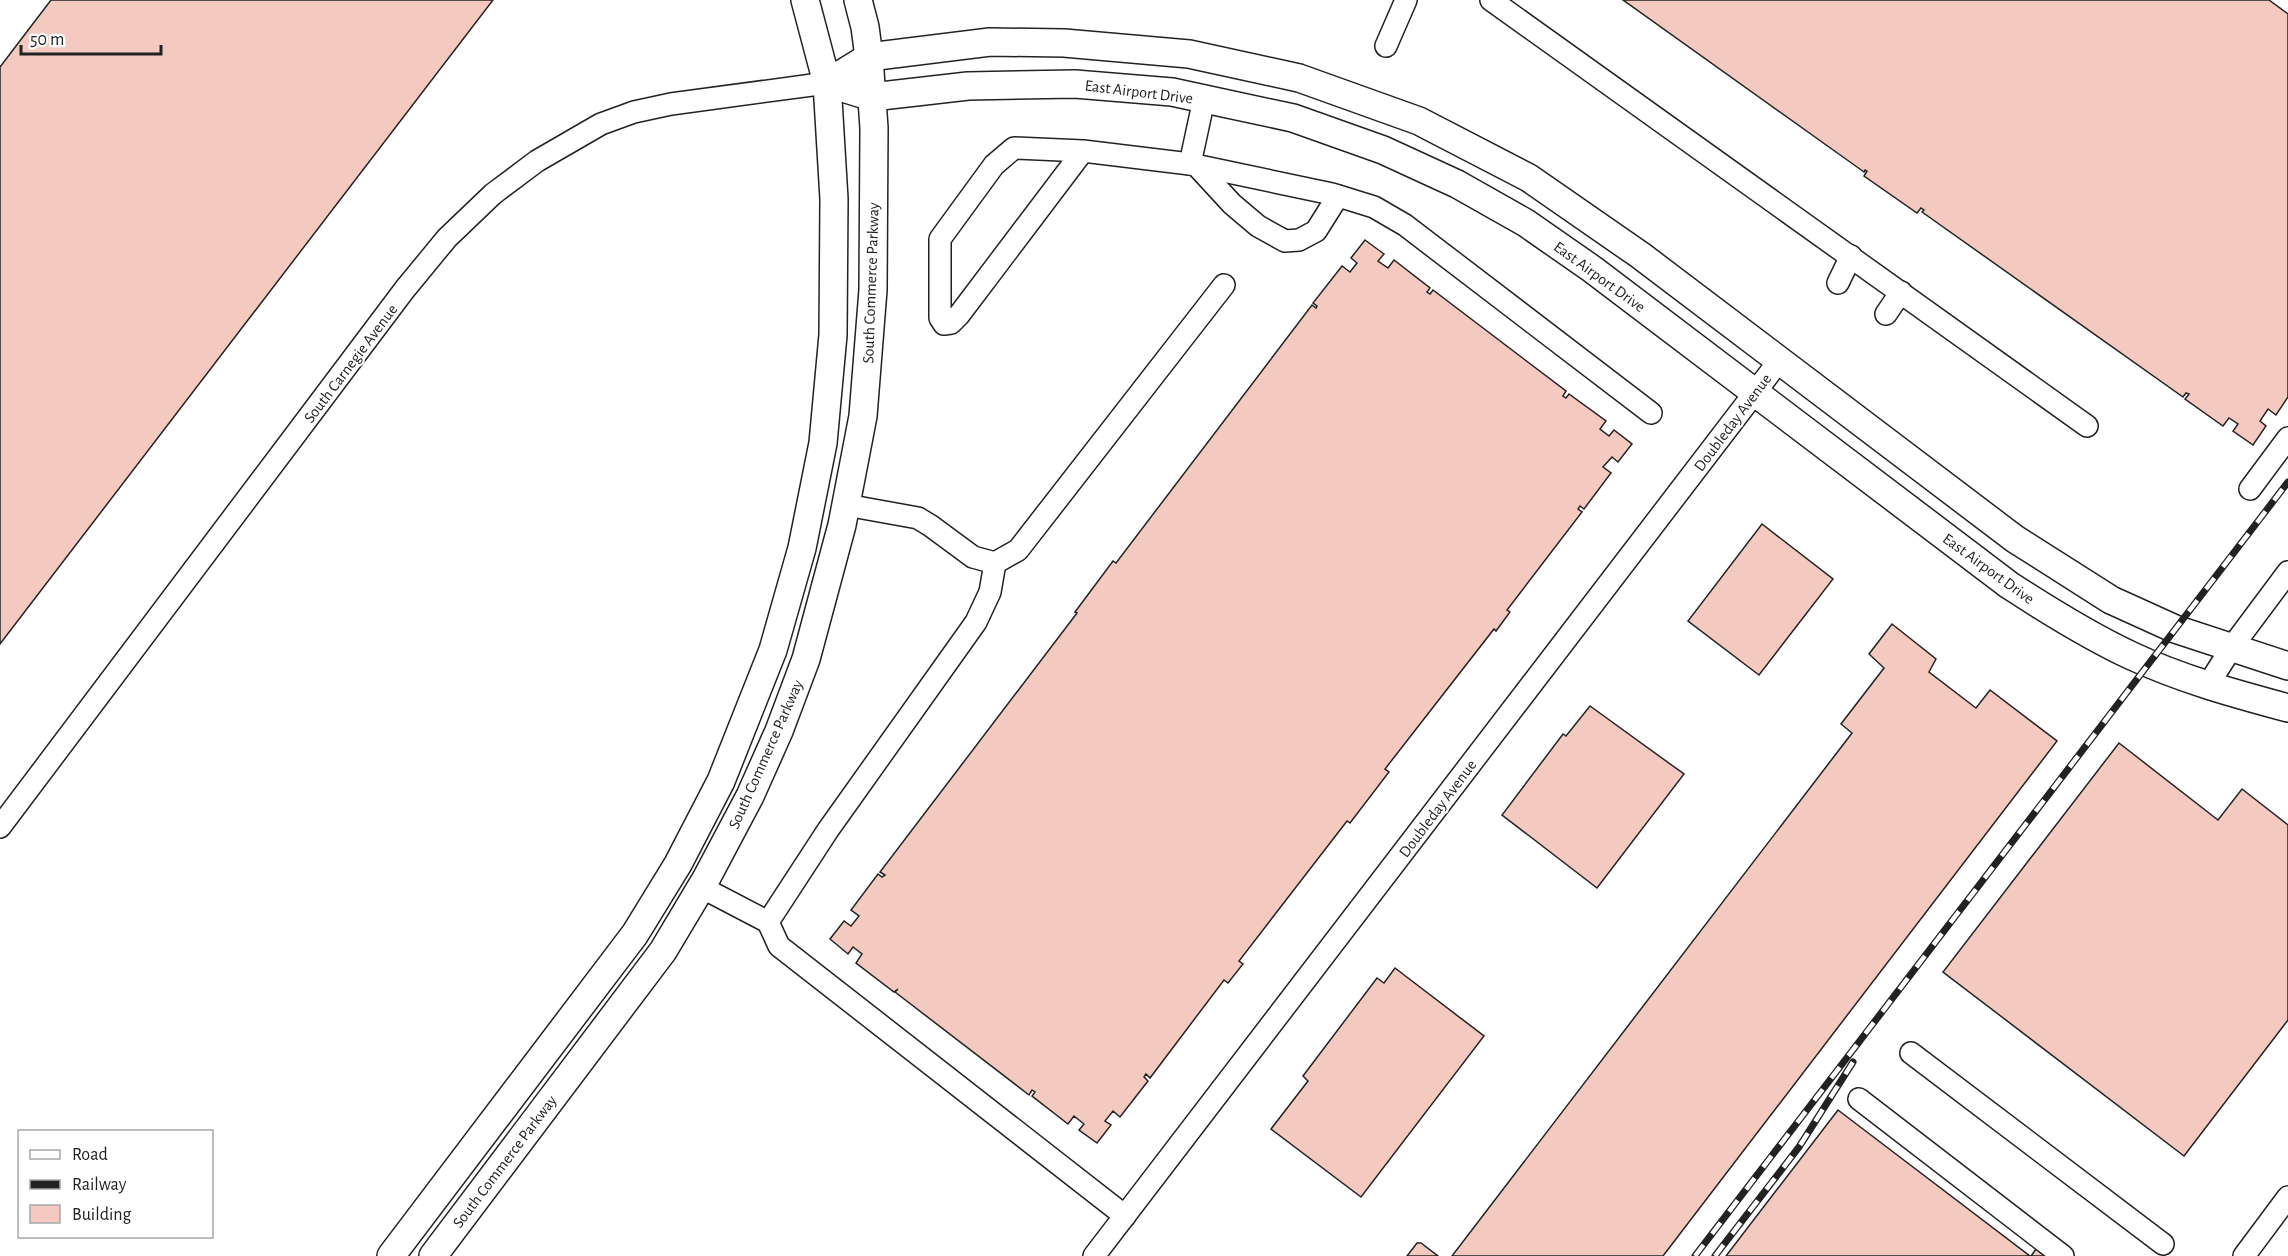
<svg xmlns="http://www.w3.org/2000/svg" width="2288" height="1256" font-family="'Alegreya Sans',sans-serif">
  <style>
    .building { fill: #f3c9c0; stroke: #222; stroke-width: 1.5 }
    .lines { fill: none; stroke-linecap: round; stroke-linejoin: round }
    .minor-casing { stroke: #222; stroke-width: 24 }
    .major-casing { stroke: #222; stroke-width: 30 }
    .minor { stroke: #fff; stroke-width: 21 }
    .major { stroke: #fff; stroke-width: 27 }
    .rail-casing { stroke: #222; stroke-width: 7 }
    .rail { stroke: #fff; stroke-width: 4.5; stroke-dasharray: 14; stroke-linecap: butt }
    .labels { text-anchor: middle; stroke-width: 4.5; stroke-linejoin: round; paint-order: stroke }
    .street-label { font-size: 16px; fill: #222; stroke: #fff }
  </style>
  <rect width="100%" height="100%" fill="#fff"/>
  <!-- building -->
  <g class="building">
    <polygon points="51,0 493,0 0,644 0,67"/>
    <polygon points="1623,0 2269,0 2288,14 2288,397 2276,415 2268,409 2260,421 2266,426 2253,445 2233,431 2238,424 2229,418 2223,426 2185,399 2189,394 2186,393 2183,397 1922,212 1924,210 1921,208 1917,213 1864,176 1867,171 1865,170 1864,172"/>
    <polygon points="1365,240 1384,254 1378,261 1388,268 1394,260 1430,288 1427,292 1430,294 1433,290 1566,391 1563,396 1566,398 1569,394 1606,421 1600,429 1609,436 1614,430 1632,444 1618,462 1612,457 1603,467 1611,473 1584,509 1580,506 1578,509 1582,512 1507,610 1510,612 1496,631 1494,629 1385,769 1389,772 1350,823 1347,821 1239,961 1243,964 1228,983 1224,980 1150,1078 1146,1074 1144,1077 1148,1081 1120,1117 1113,1111 1105,1121 1111,1125 1097,1143 1079,1130 1084,1124 1074,1116 1068,1124 1032,1096 1035,1092 1032,1090 1029,1095 895,992 898,989 894,992 856,963 862,954 853,947 848,954 830,939 844,921 851,926 859,916 851,910 878,874 882,877 885,875 880,872 1077,613 1075,612 1113,561 1116,563 1312,305 1316,308 1317,306 1313,303 1342,266 1350,272 1357,263 1351,258"/>
    <polygon points="1762,524 1833,579 1759,675 1688,621"/>
    <polygon points="1892,624 1936,659 1929,672 1976,708 1990,690 2057,741 1663,1256 1452,1256 1852,733 1841,724 1884,668 1869,654"/>
    <polygon points="1590,706 1684,774 1597,888 1502,815 1563,734 1566,736"/>
    <polygon points="2119,743 2218,820 2242,789 2288,825 2288,1020 2184,1156 1943,972"/>
    <polygon points="1395,968 1484,1036 1361,1197 1271,1129 1308,1081 1303,1076 1377,978 1384,983"/>
    <polygon points="1838,1110 2030,1256 1726,1256"/>
    <polygon points="1417,1243 1421,1243 1438,1256 1407,1256"/>
    <polygon points="2036,1249 2046,1256 2031,1256"/>
  </g>
  <g class="lines">
    <defs>
      <g id="minor">
        <polyline points="1491,0 2087,426"/>
        <polyline points="1386,46 1406,0"/>
        <polyline points="1204,99 1190,164 1332,194 1374,207 1405,225 1651,413"/>
        <polyline points="1083,151 959,315 951,323 944,324 940,318 940,239 994,165 1014,148 1083,151 1190,164"/>
        <polyline points="1197,166 1232,204 1258,226 1285,241 1299,240 1316,231 1338,196"/>
        <polyline points="1838,283 1851,256"/>
        <polyline points="1886,314 1901,292"/>
        <polyline points="2250,489 2288,438"/>
        <polyline points="846,505 918,518 931,526 973,557 995,563 1018,550 1224,285"/>
        <polyline points="2208,685 2232,647 2288,572"/>
        <polyline points="0,827 405,289 447,238 493,194 537,161 601,124 634,112 671,104 827,83"/>
        <polyline points="701,887 768,922 779,946 1125,1216"/>
        <polyline points="768,922 828,830 976,622 990,592 995,563"/>
        <polyline points="1911,1053 2163,1244"/>
        <polyline points="1859,1099 2063,1256"/>
        <polyline points="1094,1256 1779,361"/>
        <polyline points="2244,1256 2288,1197"/>
      </g>
      <g id="major">
        <polyline points="827,83 869,57 990,42 1064,43 1189,54 1299,78 1419,121 1529,178 1640,255 2015,539 2111,600 2175,629 2288,666"/>
        <path d="M827,83L872,97L968,86L1075,84L1172,92L1293,118L1383,150L1457,184L1526,223L1592,269L2009,585C2049,611 2089,636 2132,656C2181,679 2236,694 2288,708"/>
        <polyline points="391,1256 635,934 678,864 721,781 773,650 802,548 823,443 833,335 834,199 827,83 805,0"/>
        <polyline points="433,1256 663,951 706,879 750,796 779,731 806,659 842,525 863,416 873,290 874,128 869,57 865,27 858,0"/>
      </g>
    </defs>
    <!-- minor casing -->
    <use href="#minor" class="minor-casing"/>
    <!-- major casing -->
    <use href="#major" class="major-casing"/>
    <!-- minor -->
    <use href="#minor" class="minor"/>
    <!-- major -->
    <use href="#major" class="major"/>
    <defs>
      <g id="rail">
        <polyline points="1695,1256 2288,482"/>
        <polyline points="1715,1256 1799,1147 1853,1062"/>
      </g>
    </defs>
    <!-- rail casing -->
    <use href="#rail" class="rail-casing"/>
    <!-- rail -->
    <use href="#rail" class="rail"/>
  </g>
  <g class="labels">
    <!-- street labels -->
    <g class="street-label">
      <text transform="translate(1139 91) rotate(7)" y="6">East Airport Drive</text>
      <text transform="translate(1600 276) rotate(36)" y="6">East Airport Drive</text>
      <text transform="translate(870 283) rotate(-88)" y="6">South Commerce Parkway</text>
      <text transform="translate(350 363) rotate(-53)" y="6">South Carnegie Avenue</text>
      <text transform="translate(1732 422) rotate(-53)" y="6">Doubleday Avenue</text>
      <text transform="translate(1989 568) rotate(36)" y="6">East Airport Drive</text>
      <text transform="translate(765 754) rotate(-66)" y="6">South Commerce Parkway</text>
      <text transform="translate(1437 808) rotate(-53)" y="6">Doubleday Avenue</text>
      <text transform="translate(504 1161) rotate(-53)" y="6">South Commerce Parkway</text>
    </g>
  </g>
  <!-- legend -->
  <rect x="18" y="1130" width="195" height="108" fill="#ffffff" stroke="#a7a7a7" stroke-width="1.5"/>
  <rect x="30" y="1150" width="30" height="9" fill="#ffffff" stroke="#a7a7a7" stroke-width="1.5"/>
  <text x="72" y="1160" font-size="18" fill="#222222">Road</text>
  <rect x="30" y="1180" width="30" height="9" fill="#222222" stroke="#a7a7a7" stroke-width="1.5"/>
  <text x="72" y="1190" font-size="18" fill="#222222">Railway</text>
  <rect x="30" y="1205" width="30" height="18" fill="#f3c9c0" stroke="#a7a7a7" stroke-width="1.5"/>
  <text x="72" y="1220" font-size="18" fill="#222222">Building</text>
  <!-- scale -->
  <path d="M21 45v9h140v-9" fill="none" stroke="#222222" stroke-width="3"/>
  <text x="30" y="45" font-size="18" fill="#222222" stroke="#ffffff" stroke-width="4.5" paint-order="stroke">50 m</text>
</svg>
